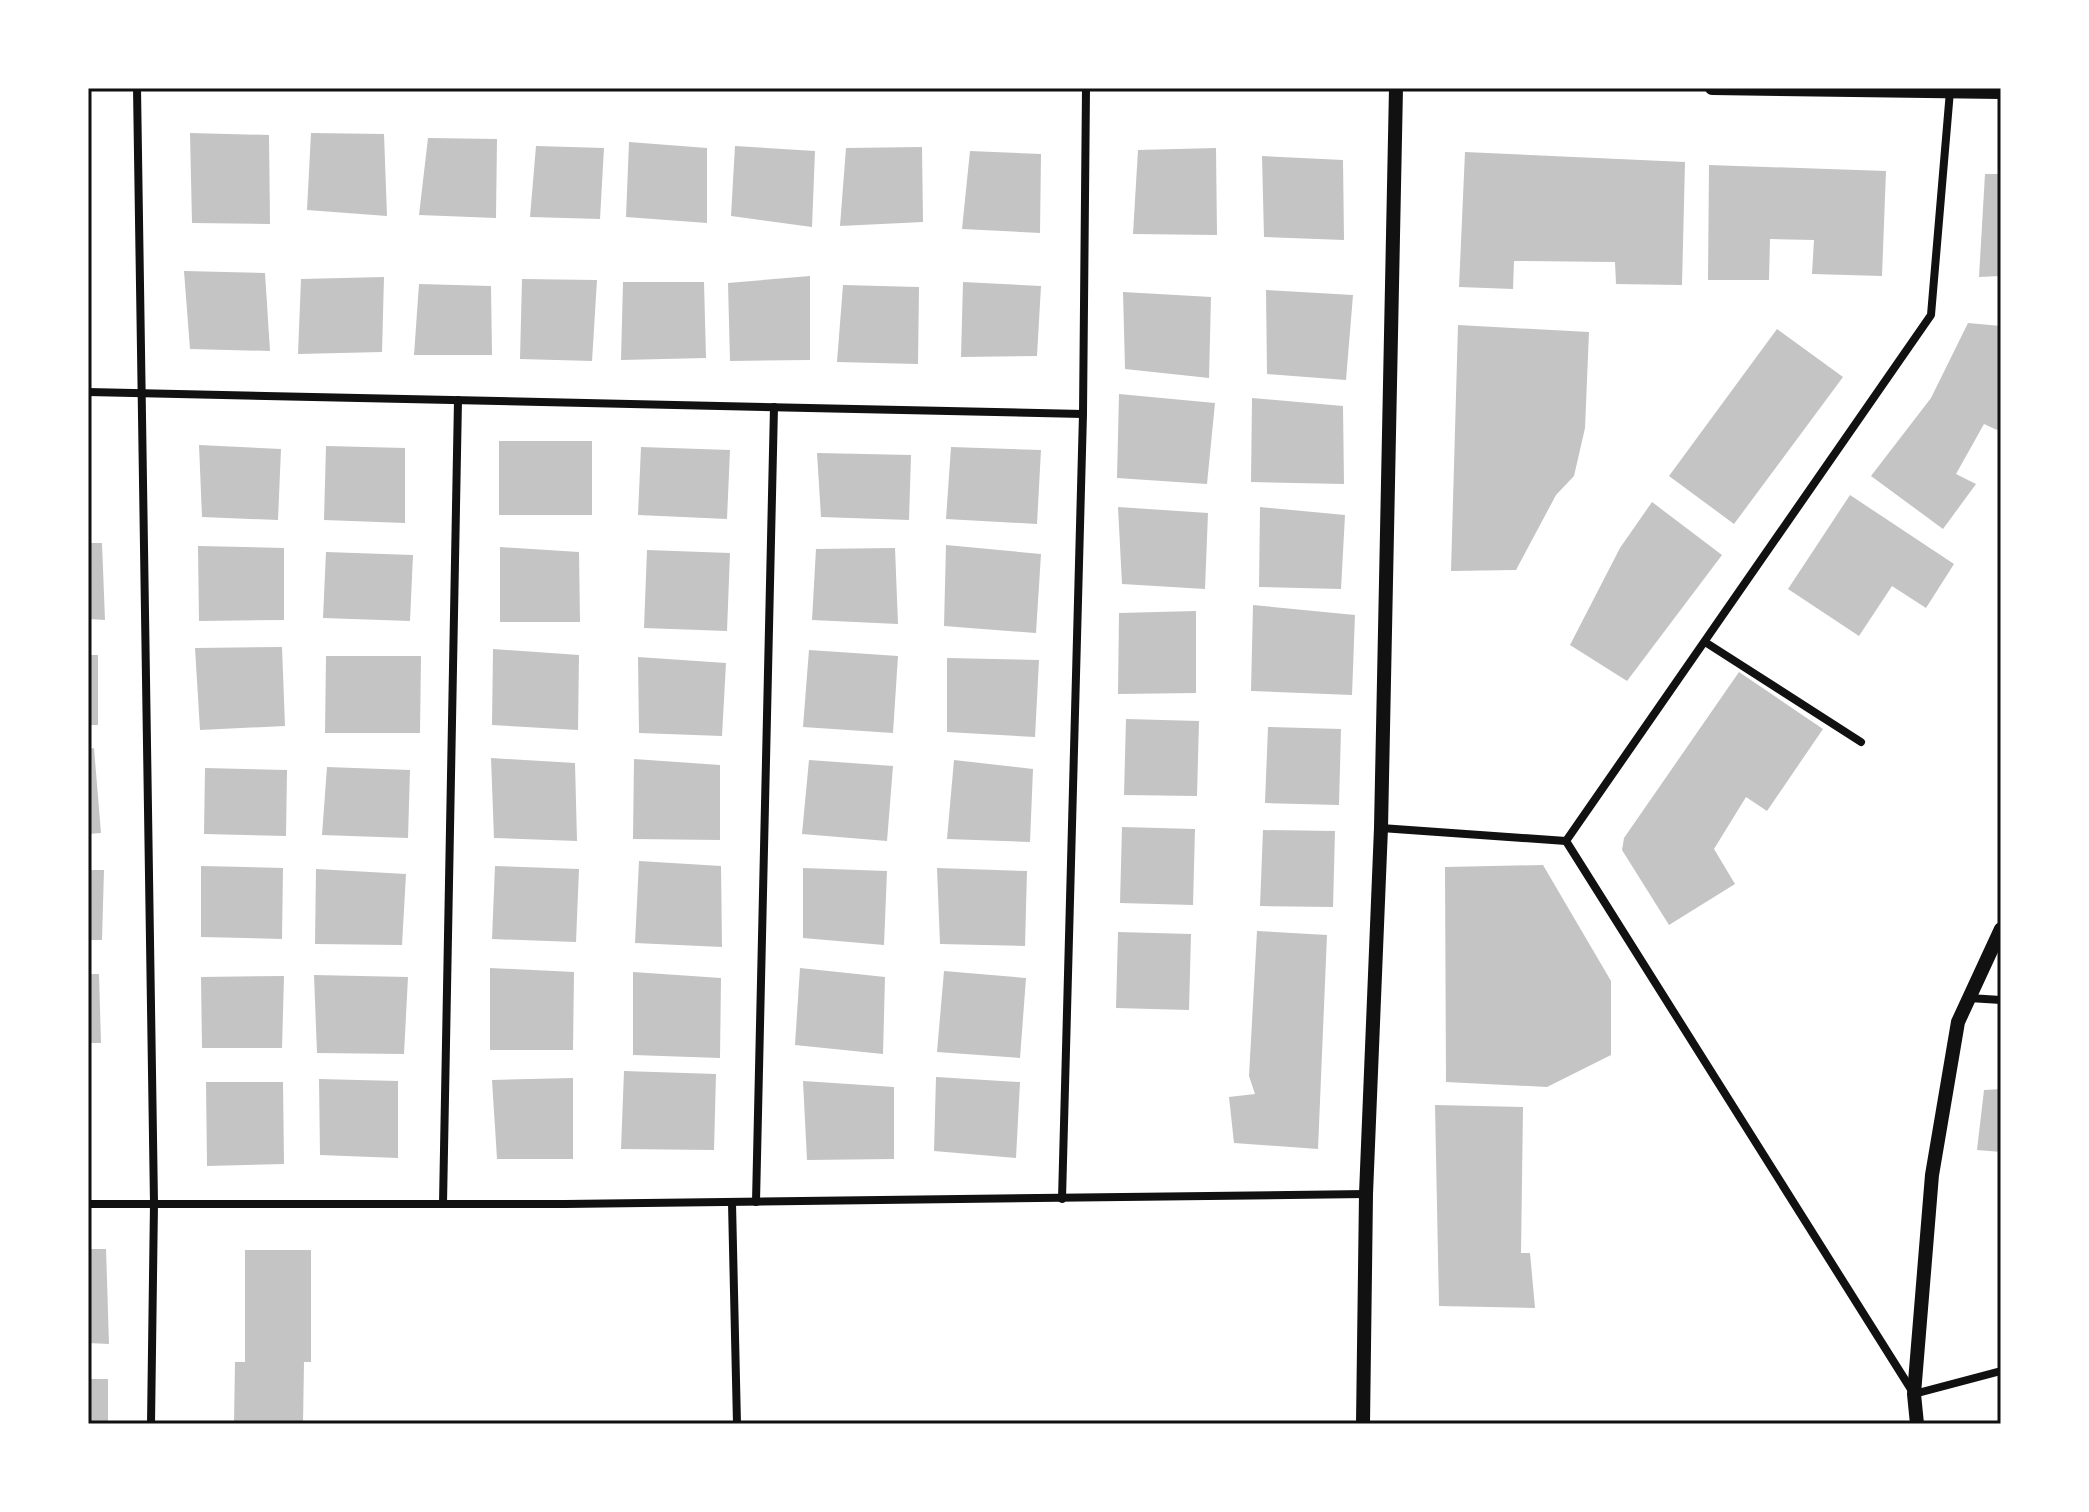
<svg xmlns="http://www.w3.org/2000/svg" width="2089" height="1512" font-family="Karla,sans-serif">
  <style>
    .building { fill: #c4c4c4 }
    .lines { fill: none; stroke-linecap: round; stroke-linejoin: round }
    .minor { stroke: #111; stroke-width: 8 }
    .tertiary { stroke: #111; stroke-width: 14 }
    .neatline { fill: none; stroke: #111; stroke-width: 3 }
  </style>
  <rect width="100%" height="100%" fill="#fff"/>
  <!-- building -->
  <g class="building">
    <polygon points="190,133 269,135 270,224 192,223"/>
    <polygon points="311,133 384,134 387,216 307,210"/>
    <polygon points="428,138 497,139 496,218 419,215"/>
    <polygon points="629,142 707,148 707,223 626,217"/>
    <polygon points="536,146 604,148 600,219 530,217"/>
    <polygon points="735,146 815,151 812,227 731,216"/>
    <polygon points="922,147 923,222 840,226 846,148"/>
    <polygon points="1216,148 1217,235 1133,234 1138,150"/>
    <polygon points="970,151 1041,154 1040,233 962,229"/>
    <polygon points="1465,152 1685,162 1682,285 1616,284 1615,262 1514,261 1513,289 1459,287"/>
    <polygon points="1262,156 1343,160 1344,240 1264,237"/>
    <polygon points="1709,165 1886,171 1882,276 1812,274 1814,240 1770,239 1769,280 1708,280"/>
    <polygon points="1985,174 2001,174 2001,276 1979,277"/>
    <polygon points="184,271 265,273 270,351 190,349"/>
    <polygon points="810,276 810,360 730,361 728,283"/>
    <polygon points="384,277 382,352 298,354 301,279"/>
    <polygon points="522,279 597,280 592,361 520,359"/>
    <polygon points="623,282 704,282 706,358 621,360"/>
    <polygon points="963,282 1041,286 1037,356 961,357"/>
    <polygon points="419,284 491,286 492,355 414,355"/>
    <polygon points="843,285 919,287 918,364 837,362"/>
    <polygon points="1266,290 1353,295 1346,380 1267,374"/>
    <polygon points="1123,292 1211,297 1209,378 1125,369"/>
    <polygon points="1968,323 2001,326 2001,424 1997,430 1984,424 1956,474 1976,484 1943,529 1871,476 1931,398"/>
    <polygon points="1458,325 1589,332 1585,428 1574,476 1556,495 1516,570 1451,571"/>
    <polygon points="1777,329 1843,377 1734,524 1669,476"/>
    <polygon points="1119,394 1215,403 1207,484 1117,478"/>
    <polygon points="1252,398 1343,406 1344,484 1251,482"/>
    <rect x="499" y="441" width="93" height="74"/>
    <polygon points="199,445 281,449 278,520 202,517"/>
    <polygon points="326,446 405,448 405,523 324,520"/>
    <polygon points="641,447 730,450 727,519 638,515"/>
    <polygon points="951,447 1041,450 1037,524 946,519"/>
    <polygon points="817,453 911,455 909,520 821,517"/>
    <polygon points="1850,495 1954,564 1926,608 1892,586 1859,636 1788,589"/>
    <polygon points="1652,502 1722,555 1627,681 1570,645 1620,548"/>
    <polygon points="1118,507 1208,513 1205,589 1122,584"/>
    <polygon points="1260,507 1345,515 1341,589 1259,587"/>
    <polygon points="88,543 102,543 105,620 88,619"/>
    <polygon points="946,545 1041,554 1036,633 944,626"/>
    <polygon points="198,546 284,548 284,620 199,621"/>
    <polygon points="500,547 579,552 580,622 500,622"/>
    <polygon points="895,548 898,624 812,620 816,549"/>
    <polygon points="647,550 730,553 727,631 644,628"/>
    <polygon points="326,552 413,555 410,621 323,618"/>
    <polygon points="1253,605 1355,615 1352,695 1251,691"/>
    <polygon points="1196,611 1196,693 1118,694 1119,613"/>
    <polygon points="282,647 285,726 200,730 195,648"/>
    <polygon points="493,649 579,655 578,730 492,725"/>
    <polygon points="809,650 898,656 893,733 803,727"/>
    <rect x="88" y="655" width="10" height="70"/>
    <polygon points="326,656 421,656 420,733 325,733"/>
    <polygon points="638,657 726,663 722,736 639,733"/>
    <polygon points="947,658 1039,660 1035,737 947,732"/>
    <polygon points="1739,672 1823,729 1767,811 1746,797 1714,849 1735,884 1669,925 1622,850 1624,838"/>
    <polygon points="1126,719 1199,721 1197,796 1124,795"/>
    <polygon points="1268,727 1341,729 1339,805 1265,803"/>
    <polygon points="94,748 101,833 88,834 88,749"/>
    <polygon points="491,758 575,763 577,841 494,838"/>
    <polygon points="634,759 720,765 720,840 633,839"/>
    <polygon points="809,760 893,766 887,841 802,834"/>
    <polygon points="954,760 1033,769 1030,842 947,839"/>
    <polygon points="327,767 410,770 408,838 322,835"/>
    <polygon points="205,768 287,770 286,836 204,834"/>
    <polygon points="1122,827 1195,829 1193,905 1120,903"/>
    <polygon points="1263,830 1335,831 1333,907 1260,906"/>
    <polygon points="639,861 721,866 722,947 635,943"/>
    <polygon points="1543,865 1611,981 1611,1055 1547,1087 1446,1082 1445,867"/>
    <polygon points="201,866 283,868 282,939 201,937"/>
    <polygon points="495,866 579,869 576,942 492,939"/>
    <polygon points="803,868 887,871 884,945 803,938"/>
    <polygon points="937,868 1027,871 1025,946 940,944"/>
    <polygon points="316,869 406,874 402,945 315,944"/>
    <polygon points="88,870 104,870 102,940 88,940"/>
    <polygon points="1257,931 1327,935 1318,1149 1234,1143 1229,1097 1255,1094 1249,1076"/>
    <polygon points="1118,932 1191,934 1189,1010 1116,1008"/>
    <polygon points="490,968 574,972 573,1050 490,1050"/>
    <polygon points="800,968 885,977 883,1054 795,1045"/>
    <polygon points="944,971 1026,978 1020,1058 937,1052"/>
    <polygon points="633,972 721,978 720,1058 633,1055"/>
    <polygon points="88,974 99,974 101,1043 88,1043"/>
    <polygon points="314,975 408,977 404,1054 317,1053"/>
    <polygon points="284,976 282,1048 202,1048 201,977"/>
    <polygon points="624,1071 716,1074 714,1150 621,1149"/>
    <polygon points="936,1077 1020,1082 1016,1158 934,1151"/>
    <polygon points="573,1078 573,1159 497,1159 492,1080"/>
    <polygon points="319,1079 398,1081 398,1158 320,1155"/>
    <polygon points="803,1081 894,1087 894,1159 807,1160"/>
    <polygon points="206,1082 283,1082 284,1164 207,1166"/>
    <polygon points="2001,1089 2001,1152 1977,1150 1984,1090"/>
    <polygon points="1435,1105 1523,1107 1521,1253 1530,1253 1535,1308 1439,1306"/>
    <polygon points="88,1249 106,1249 109,1344 88,1343"/>
    <polygon points="245,1250 311,1250 311,1362 304,1362 303,1424 234,1424 235,1362 245,1362"/>
    <rect x="88" y="1379" width="20" height="45"/>
  </g>
  <g class="lines">
    <!-- minor -->
    <g class="minor">
      <polyline points="137,88 154,1203 151,1424"/>
      <polyline points="1950,91 1931,315 1566,841 1914,1394 2001,1371"/>
      <polyline points="88,392 1083,414"/>
      <polyline points="1705,642 1861,742"/>
      <polyline points="1381,828 1566,841"/>
      <polyline points="1969,998 2001,1000"/>
      <polyline points="1062,1199 1083,414 1086,88"/>
      <polyline points="756,1202 774,407"/>
      <polyline points="732,1203 737,1424"/>
      <polyline points="88,1204 565,1204 1366,1194"/>
      <polyline points="443,1204 458,400"/>
    </g>
    <!-- tertiary -->
    <g class="tertiary">
      <polyline points="1712,88 2001,92"/>
      <polyline points="1363,1424 1366,1194 1381,828 1396,88"/>
      <polyline points="1917,1424 1914,1394 1932,1175 1958,1022 2001,929"/>
    </g>
  </g>
  <!-- border -->
  <rect width="2089" height="1512" fill="none" stroke="#ffffff" stroke-width="180"/>
  <rect x="90" y="90" width="1909" height="1332" class="neatline"/>
</svg>
